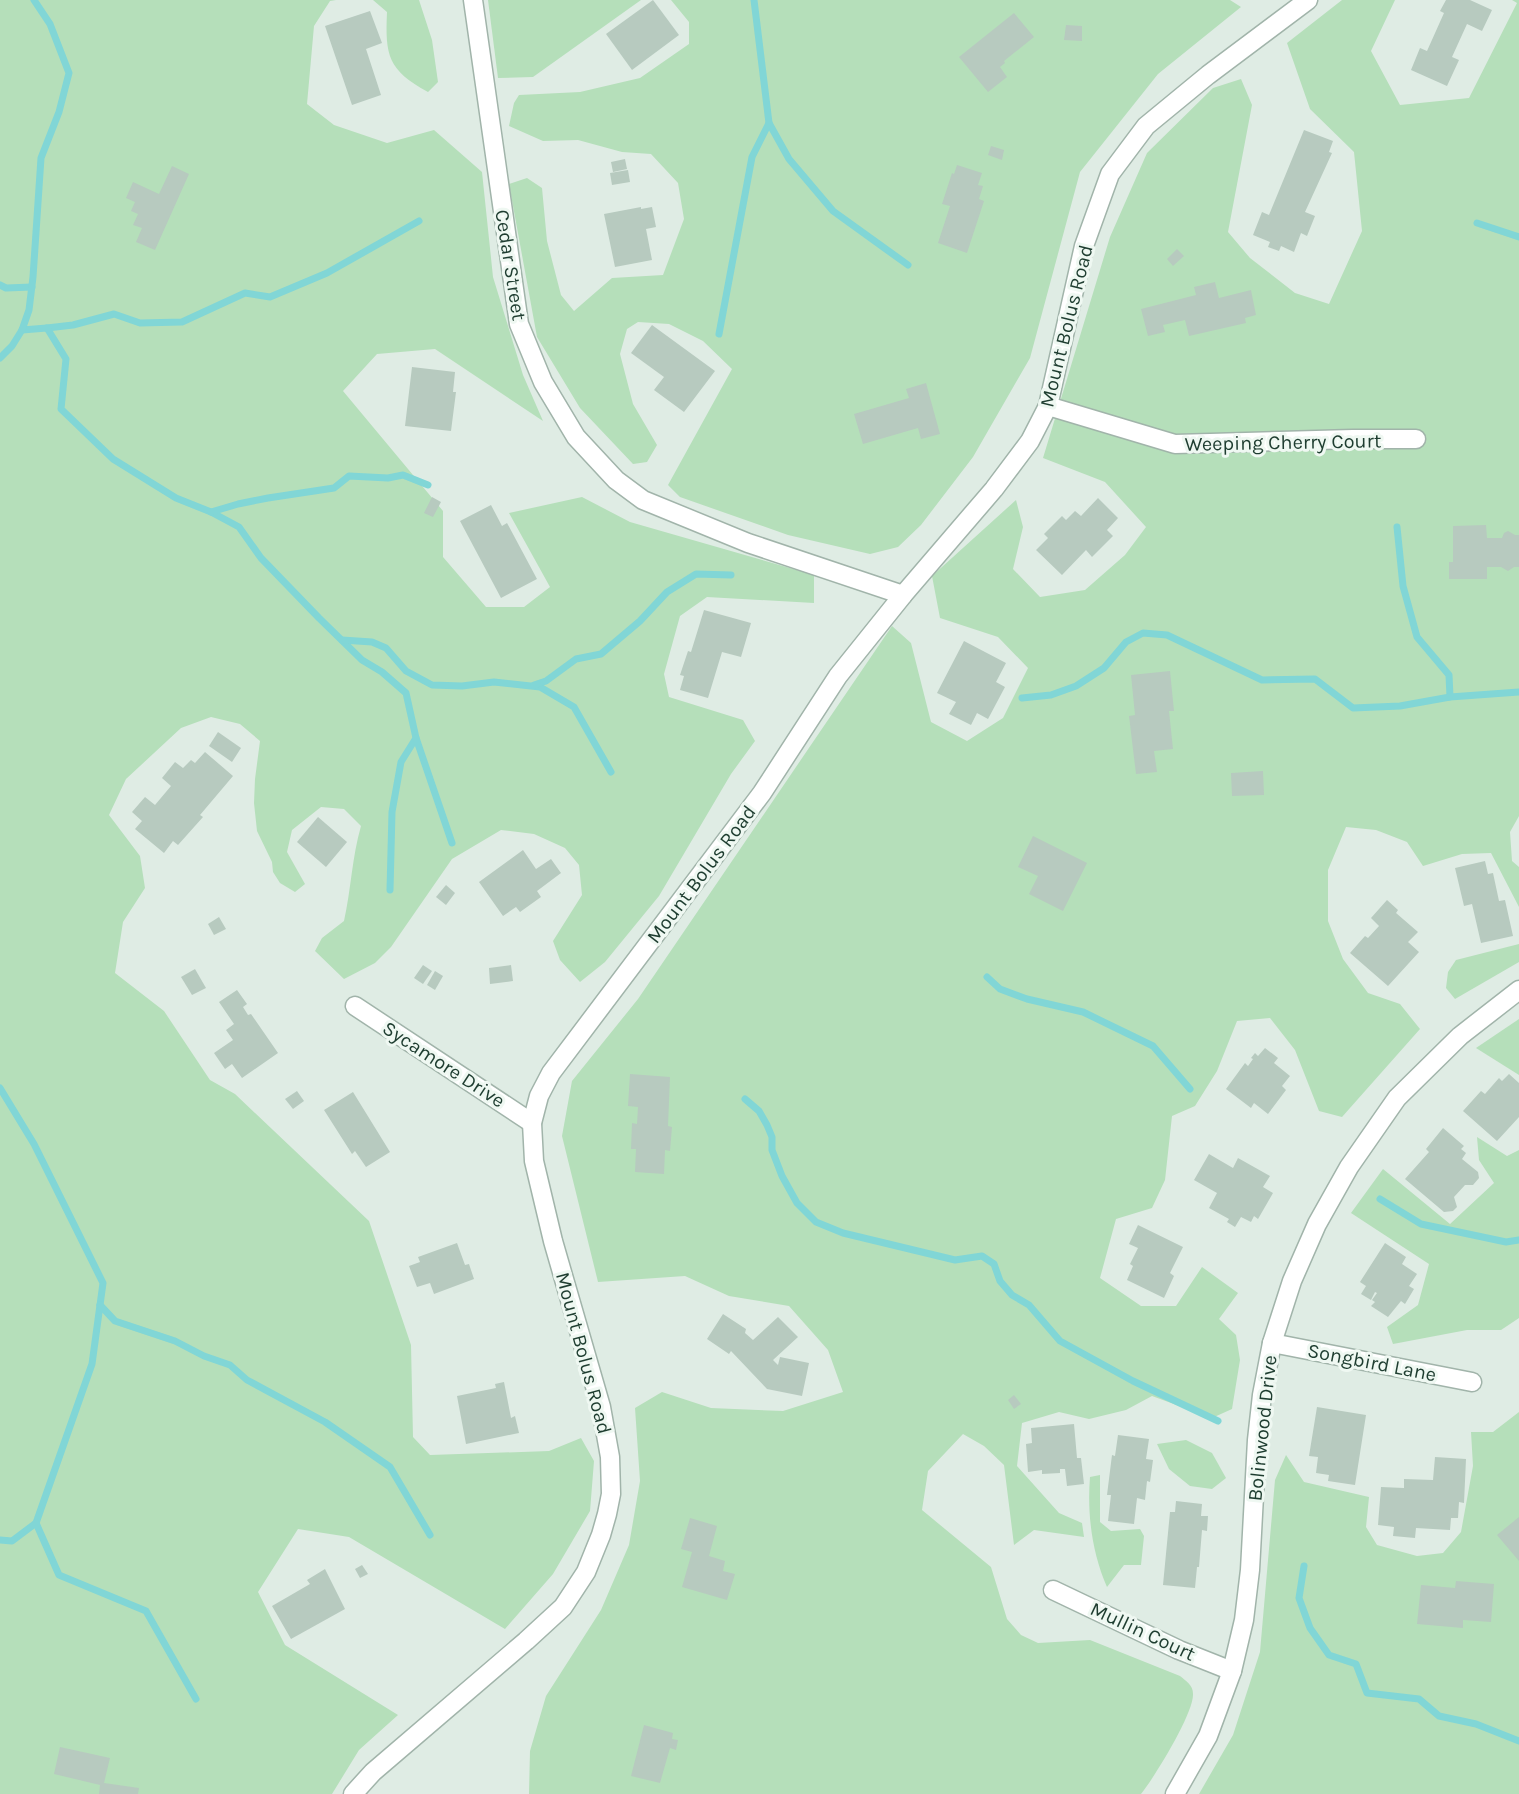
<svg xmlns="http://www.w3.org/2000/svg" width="1519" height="1794" font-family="Karla,sans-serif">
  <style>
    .green { fill: #b5dfba }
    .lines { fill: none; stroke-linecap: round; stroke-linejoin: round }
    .stream { stroke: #81d6d6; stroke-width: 7 }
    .building { fill: #b7cabf }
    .minor-casing { stroke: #a1b4aa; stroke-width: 21 }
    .minor { stroke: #fff; stroke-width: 18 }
    .labels { text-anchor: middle; stroke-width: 6; stroke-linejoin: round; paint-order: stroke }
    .street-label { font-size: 20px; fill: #1e3d30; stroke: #eff8f2 }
  </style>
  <rect width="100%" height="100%" fill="#dfece4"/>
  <!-- green -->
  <g class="green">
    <path d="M0,0H336L330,1L314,26L307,104L334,125L387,143L434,130L482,172L493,277L523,375L543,421L435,349L377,354L343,391L443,511V557L486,607H524L550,587L509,513L582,497L630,522L814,575V603L707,597L680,616L664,674L669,697L743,720L755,741L731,774L659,896L605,962L580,982L560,960L553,941L582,895L579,865L565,848L534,834L501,830L452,859L391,947L375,963L344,979L315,951L322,938L344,921C351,890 352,857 361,826L344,809L321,807L292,830L287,852L305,884L295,892L280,883L273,872L272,862L257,831L254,803L255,779L260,741L240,724L211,717L181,728L126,779L109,815L140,856L145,888L123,922L115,973L164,1011L210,1080L235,1094L369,1221L411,1345L413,1437L430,1455L549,1451L581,1438L594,1461L590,1511L553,1574L505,1629L349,1537L298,1529L258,1592L285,1645L398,1715L359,1750L332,1794H0Z"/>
    <path d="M373,0H419L432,40L438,82L428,92C388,70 385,56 387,12Z"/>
    <polygon points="488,0 641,0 533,77 498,78"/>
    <polygon points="671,0 1230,0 1241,7 1158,74 1080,172 1030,358 973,457 921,525 898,547 870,554 788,535 680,497 668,485 732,369 703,341 669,324 638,322 627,329 620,354 633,404 657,445 647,462 633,464 580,408 537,337 509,184 527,178 542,188 547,241 561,295 574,311 612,278 663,275 684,219 678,183 651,154 622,152 578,140 543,141 509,126 514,103 519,95 580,92 640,78 689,44 689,22"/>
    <path d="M1342,0H1395L1371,51L1400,105L1469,98L1517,3L1512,0H1519V816L1510,832L1512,861L1519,867V907L1491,853L1462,854L1423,866L1407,842L1376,830L1346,827L1328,870V921L1343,959L1368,993L1400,1004L1420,1029L1342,1117L1319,1111L1295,1050L1270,1018L1237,1021L1217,1071L1195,1106L1172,1116L1165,1180L1152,1208L1116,1219L1100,1278L1141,1306H1176L1202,1267L1238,1293L1219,1319L1236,1335L1240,1360L1232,1409L1212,1418L1152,1396L1126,1410L1089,1419L1059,1412L1022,1423L1017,1466L1059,1513L1082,1523L1084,1537L1034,1530L1014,1545L1004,1465L984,1446L963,1434L928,1471L922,1510L991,1567L1007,1619L1021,1635L1038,1643L1090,1640L1180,1676C1186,1681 1193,1685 1193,1694C1194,1713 1154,1778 1141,1794H529L530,1751L546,1696L601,1610L629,1545L640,1481L635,1408L662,1392L711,1408L783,1411L843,1392L828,1350L789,1306L729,1296L685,1276L598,1282L562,1136L572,1081L638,999L892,626L911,643L931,722L967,741L1003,718L1028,668L998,637L940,618L932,576L1016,500L1023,527L1013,569L1040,597L1085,590L1125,555L1146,527L1105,482L1043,458L1110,237L1147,153L1213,88L1241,79L1252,105L1228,232L1250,258L1295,293L1329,304L1362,231L1354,152L1310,109L1287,43Z"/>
    <polygon points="1519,944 1519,962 1455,999 1446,988 1448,972 1456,960"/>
    <polygon points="1519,1019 1519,1075 1476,1048"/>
    <polygon points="1477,1137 1507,1156 1519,1150 1519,1318 1501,1330 1467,1330 1393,1344 1387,1327 1418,1305 1429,1264 1351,1213 1383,1169 1450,1224 1494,1183 1479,1160"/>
    <polygon points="1519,1412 1519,1794 1199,1794 1233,1735 1260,1652 1275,1480 1286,1455 1304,1482 1369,1497 1366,1527 1377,1545 1417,1556 1443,1553 1461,1532 1473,1466 1471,1432 1493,1432"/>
    <polygon points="1186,1440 1212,1453 1226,1478 1212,1489 1190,1486 1169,1469 1157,1444"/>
    <path d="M1100,1475V1522L1111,1531L1140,1529L1144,1536L1141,1565H1124L1107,1587C1092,1553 1087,1514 1090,1477Z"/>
  </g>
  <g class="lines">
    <!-- stream -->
    <g class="stream">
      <polyline points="769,123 789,159 833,211 908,265"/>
      <polyline points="1477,223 1519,237"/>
      <polyline points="0,285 6,288 32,287"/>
      <polyline points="47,328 73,325 114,314 140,323 182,322 245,293 270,297 327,273 419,221"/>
      <polyline points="22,330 47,328 66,359 61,409 113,459 176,498 211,512 239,527 261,558 319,618 362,660 382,672 406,693 416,738 401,762 392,812 390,890"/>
      <polyline points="719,334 752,157 769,123 754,0"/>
      <polyline points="0,358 12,346 22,330 29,310 33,277 41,158 59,112 69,73 50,24 34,0"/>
      <polyline points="211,512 238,504 268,498 334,488 349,476 388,478 403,475 428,485"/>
      <polyline points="1397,527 1403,586 1417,637 1449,675 1450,697"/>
      <polyline points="342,640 372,642 386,648 406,671 432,685 462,686 494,682 540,687 574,707 611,772"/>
      <polyline points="534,685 546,681 576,659 601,654 640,621 667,592 696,574 731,575"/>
      <polyline points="1022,698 1051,695 1076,686 1104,668 1126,642 1143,633 1167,635 1262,680 1315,679 1353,708 1400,706 1450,697 1519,692"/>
      <polyline points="416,738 452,843"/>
      <polyline points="987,977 1000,989 1027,999 1083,1012 1153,1046 1190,1089"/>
      <polyline points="0,1088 34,1144 103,1283 92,1364 36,1523 12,1541 0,1540"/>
      <polyline points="745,1099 759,1111 767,1125 772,1137 772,1150 782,1176 797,1203 816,1222 843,1233 955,1260 982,1256 994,1264 1000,1281 1012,1295 1029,1305 1060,1341 1133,1381 1218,1421"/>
      <polyline points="1380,1199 1421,1224 1506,1242 1519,1240"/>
      <polyline points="100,1305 115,1321 175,1341 204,1356 230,1365 247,1380 325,1422 390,1467 430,1535"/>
      <polyline points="36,1523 59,1575 146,1611 196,1699"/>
      <polyline points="1304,1566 1299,1598 1310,1628 1329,1655 1356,1664 1367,1693 1419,1699 1439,1716 1476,1724 1519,1741"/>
    </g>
  </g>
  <!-- building -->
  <g class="building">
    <polygon points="653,0 679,35 632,70 606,34"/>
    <polygon points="1446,0 1470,0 1492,10 1482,31 1467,24 1452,57 1459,60 1447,86 1411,70 1420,48 1427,51 1444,13 1440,11"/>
    <polygon points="370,11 382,43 366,49 381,95 352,105 325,26"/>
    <polygon points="1014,13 1034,37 1004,61 1005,63 1000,67 1007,77 988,92 959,57"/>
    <polygon points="1066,25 1082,26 1082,41 1064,40"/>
    <polygon points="1304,130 1333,141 1329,152 1332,153 1305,212 1315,216 1307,236 1301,233 1294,252 1281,246 1279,251 1268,247 1270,242 1253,235 1262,212 1269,215"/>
    <polygon points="991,146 1004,150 1002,160 988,155"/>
    <polygon points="625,159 627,169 613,172 611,162"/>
    <polygon points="957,165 982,173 978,185 983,186 979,199 984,201 967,253 938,243 950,206 942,204 952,173 954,174"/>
    <polygon points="172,166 189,174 155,250 136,242 142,228 133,225 138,214 131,211 135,202 126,198 133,182 159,194"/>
    <polygon points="628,170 630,182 612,185 610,173"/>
    <polygon points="641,207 641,209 652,207 656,227 646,229 652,260 615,267 604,214"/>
    <polygon points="1177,249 1184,256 1173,266 1167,259"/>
    <polygon points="1215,282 1219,298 1251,290 1256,315 1245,318 1246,323 1189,336 1185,320 1163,325 1165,332 1148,336 1141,309 1196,295 1194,287"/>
    <polygon points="652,325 715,371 684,412 654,390 664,377 631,353"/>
    <polygon points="412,367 455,372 453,392 456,392 451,431 405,426"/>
    <polygon points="926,383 940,434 921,439 918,428 863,444 854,414 909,398 906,389"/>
    <polygon points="432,497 441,502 433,517 424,513"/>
    <polygon points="1098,498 1118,518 1107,530 1113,536 1092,557 1086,550 1062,575 1036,550 1048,538 1044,534 1062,516 1066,520 1075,511 1081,516"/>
    <polygon points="491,505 502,526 507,523 537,579 501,598 460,521"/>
    <polygon points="1486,525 1487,538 1502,538 1504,533 1508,531 1515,535 1519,535 1519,567 1514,567 1508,571 1501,567 1487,567 1487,579 1449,579 1449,562 1453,562 1453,526"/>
    <polygon points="704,610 751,623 741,657 722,652 708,698 680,690 684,676 680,675 688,651 691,652"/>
    <polygon points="964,641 1006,663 996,682 1005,687 988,719 977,713 971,725 949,714 956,702 937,693"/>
    <polygon points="1170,671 1174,711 1169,711 1173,749 1154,751 1157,772 1136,774 1129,716 1135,715 1131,675"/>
    <polygon points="218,732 241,748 232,762 209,746"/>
    <polygon points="205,752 233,776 200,815 203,817 178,845 173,841 164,853 135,829 142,821 132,812 145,797 155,805 171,786 162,778 175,762 183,768 191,760 195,763"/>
    <polygon points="1263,771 1264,795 1232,796 1231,773"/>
    <polygon points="318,817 347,842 326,867 297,842"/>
    <polygon points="1033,836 1087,863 1063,911 1029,894 1038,876 1018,867"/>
    <polygon points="523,850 536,869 551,859 561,873 537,891 541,897 520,912 516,907 503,916 479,882"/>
    <polygon points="1485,861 1488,874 1493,873 1499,901 1505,900 1513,936 1481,943 1472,904 1464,906 1455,868"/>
    <polygon points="446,885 455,893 446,905 436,897"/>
    <polygon points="1387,900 1398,910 1396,913 1418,932 1408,942 1419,952 1388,986 1350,953 1365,936 1368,938 1379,926 1371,918"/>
    <polygon points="219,917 226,929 214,935 208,924"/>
    <polygon points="423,965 432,971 423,984 414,978"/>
    <polygon points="511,965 513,981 490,984 489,968"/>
    <polygon points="195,969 206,988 192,995 181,977"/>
    <polygon points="435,971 443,976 435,990 427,985"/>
    <polygon points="237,990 247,1004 243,1007 248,1015 251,1014 278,1053 242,1078 232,1064 225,1069 214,1053 233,1040 226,1030 234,1024 219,1002"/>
    <polygon points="1265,1048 1278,1058 1274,1063 1290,1076 1282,1086 1286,1090 1268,1114 1254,1103 1251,1108 1226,1089 1245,1063 1248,1066 1253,1059 1251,1058 1255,1053 1258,1056"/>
    <polygon points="630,1074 670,1077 668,1126 672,1127 670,1151 665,1150 664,1174 635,1172 636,1149 631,1149 632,1123 637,1124 638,1107 628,1106"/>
    <polygon points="1509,1074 1519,1083 1519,1117 1497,1141 1463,1111 1481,1091 1485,1094 1499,1078 1502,1081"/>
    <polygon points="297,1091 304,1101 293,1109 285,1099"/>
    <polygon points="353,1092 390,1152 366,1167 355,1151 352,1154 324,1110"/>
    <polygon points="1443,1128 1464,1146 1461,1149 1466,1153 1462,1159 1478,1172 1479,1178 1473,1185 1465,1185 1454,1197 1457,1207 1453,1211 1444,1212 1405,1179 1429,1152 1426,1149"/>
    <polygon points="1209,1154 1233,1168 1238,1158 1270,1176 1263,1187 1273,1193 1258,1219 1254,1216 1251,1222 1241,1217 1235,1227 1227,1222 1229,1219 1209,1208 1217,1193 1194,1180"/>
    <polygon points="1138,1225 1183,1247 1170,1273 1174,1276 1164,1298 1127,1280 1133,1266 1130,1264 1138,1248 1129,1244"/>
    <polygon points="457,1243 465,1265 469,1264 474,1279 434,1294 430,1283 417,1287 409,1266 420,1262 418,1257"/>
    <polygon points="1385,1243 1406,1257 1402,1264 1417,1274 1409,1286 1414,1289 1405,1304 1401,1301 1388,1317 1371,1306 1375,1302 1372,1300 1377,1293 1375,1292 1371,1300 1361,1294 1366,1286 1360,1282"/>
    <polygon points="723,1314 746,1329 745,1333 753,1340 778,1317 798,1337 773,1360 778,1365 780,1357 809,1363 802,1396 767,1389 731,1351 729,1354 707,1339"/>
    <polygon points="504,1382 511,1418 515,1416 519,1433 466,1444 457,1396 496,1388 495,1384"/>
    <polygon points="1014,1395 1021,1404 1014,1409 1008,1400"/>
    <polygon points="1317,1407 1366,1415 1355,1485 1328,1481 1329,1475 1316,1473 1318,1457 1309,1456"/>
    <polygon points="1074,1424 1077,1458 1081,1458 1084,1484 1067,1486 1065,1469 1060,1469 1060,1473 1042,1474 1042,1470 1028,1472 1026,1444 1032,1443 1031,1428"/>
    <polygon points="1118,1435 1149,1439 1146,1459 1153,1460 1150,1482 1147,1481 1145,1500 1137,1498 1134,1524 1108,1521 1111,1495 1107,1495 1112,1455 1115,1456"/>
    <polygon points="1435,1457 1466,1459 1464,1503 1459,1502 1458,1518 1451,1518 1450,1530 1416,1528 1415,1538 1393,1536 1394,1527 1378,1525 1381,1487 1404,1488 1404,1479 1433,1480"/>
    <polygon points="1176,1501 1202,1504 1201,1516 1208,1516 1207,1531 1202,1530 1199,1567 1197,1567 1195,1588 1163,1585 1170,1512 1175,1512"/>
    <polygon points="1519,1517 1519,1561 1497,1535"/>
    <polygon points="690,1518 717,1526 709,1556 725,1561 723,1571 735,1574 727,1600 682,1587 692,1552 681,1549"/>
    <polygon points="362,1565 368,1574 360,1578 355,1569"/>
    <polygon points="325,1569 345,1609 291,1639 272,1606 310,1584 307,1580"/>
    <polygon points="1456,1581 1494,1584 1491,1622 1463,1620 1463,1628 1417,1624 1421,1585 1455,1588"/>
    <polygon points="644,1725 673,1733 672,1739 678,1740 676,1750 670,1748 660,1783 631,1776"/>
    <polygon points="60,1747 110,1758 104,1783 139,1788 138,1794 99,1794 100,1785 54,1774"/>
  </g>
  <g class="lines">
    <defs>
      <g id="minor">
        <polyline points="473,0 519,324 543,382 576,437 616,480 643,500 748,543 903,595"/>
        <polyline points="1048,406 1175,444 1353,439 1416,439"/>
        <polyline points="355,1006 532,1123"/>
        <polyline points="1272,1343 1472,1382"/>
        <polyline points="1053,1590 1179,1650 1232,1671"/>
        <polyline points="353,1794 373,1772 526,1641 563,1607 586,1572 601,1535 607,1514 611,1494 610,1457 601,1407 553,1241 534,1161 532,1123 539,1096 551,1073 762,793 838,676 903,595 994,489 1030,441 1048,406 1084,246 1110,174 1146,126 1208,75 1308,0"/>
        <polyline points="1175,1794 1208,1736 1232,1671 1244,1620 1250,1570 1257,1440 1262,1395 1272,1343 1292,1281 1317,1224 1349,1167 1397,1098 1460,1036 1519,990"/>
      </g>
    </defs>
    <!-- minor casing -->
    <use href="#minor" class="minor-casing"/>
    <!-- minor -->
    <use href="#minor" class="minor"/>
  </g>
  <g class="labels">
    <!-- street labels -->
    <g class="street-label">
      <text transform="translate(511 265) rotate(81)" y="7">Cedar Street</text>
      <text transform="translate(1066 326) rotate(-76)" y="7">Mount Bolus Road</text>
      <text transform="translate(1283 442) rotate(-1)" y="7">Weeping Cherry Court</text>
      <text transform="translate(701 874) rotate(-53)" y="7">Mount Bolus Road</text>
      <text transform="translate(444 1064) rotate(33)" y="7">Sycamore Drive</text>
      <text transform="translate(584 1353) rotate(75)" y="7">Mount Bolus Road</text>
      <text transform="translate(1372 1362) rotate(11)" y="7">Songbird Lane</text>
      <text transform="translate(1262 1428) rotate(-84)" y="7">Bolinwood Drive</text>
      <text transform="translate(1143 1631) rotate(25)" y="7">Mullin Court</text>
    </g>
  </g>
</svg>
